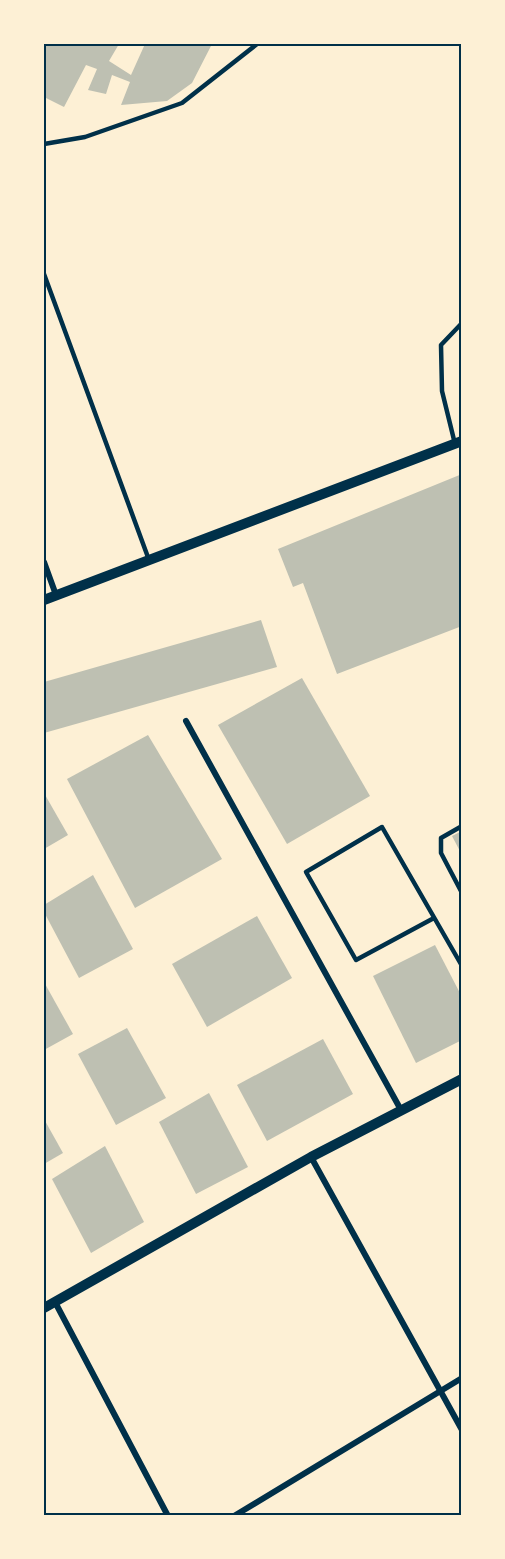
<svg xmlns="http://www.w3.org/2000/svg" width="505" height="1559" font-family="Commissioner,sans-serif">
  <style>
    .building { fill: #bec0b2 }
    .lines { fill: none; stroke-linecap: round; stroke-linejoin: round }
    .service { stroke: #003049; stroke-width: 4.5 }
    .minor { stroke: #003049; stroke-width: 6 }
    .tertiary { stroke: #003049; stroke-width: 10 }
    .neatline { fill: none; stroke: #003049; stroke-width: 2 }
  </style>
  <rect width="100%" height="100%" fill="#fdf0d5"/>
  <!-- building -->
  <g class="building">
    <polygon points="44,44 119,44 109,61 131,75 145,44 212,44 192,83 167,101 121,105 130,82 112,75 106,94 88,90 97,69 86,65 64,107 44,97"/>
    <polygon points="462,474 462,626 337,674 303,583 293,587 278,549"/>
    <polygon points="261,620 277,667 44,733 44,682"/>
    <polygon points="302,678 370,796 287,844 218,725"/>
    <polygon points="148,735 222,859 135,908 67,779"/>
    <polygon points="44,793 68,835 44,849"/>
    <polygon points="462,831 462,855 452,836"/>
    <polygon points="93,875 133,949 79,978 44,912 44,905"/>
    <polygon points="257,916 292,978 207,1027 172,964"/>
    <polygon points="435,945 462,997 462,1040 416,1063 373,976"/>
    <polygon points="44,982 73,1034 44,1050"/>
    <polygon points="127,1028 166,1098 116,1125 78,1054"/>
    <polygon points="323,1039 353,1094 267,1141 237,1085"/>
    <polygon points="209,1093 248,1167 196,1194 159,1122"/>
    <polygon points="44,1119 63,1153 44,1164"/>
    <polygon points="105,1146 144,1222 91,1253 52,1179"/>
  </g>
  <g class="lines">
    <!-- service -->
    <g class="service">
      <polyline points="44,144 85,137 182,103 257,44"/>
      <polyline points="44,274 149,560"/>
      <polyline points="455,444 442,391 441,345 462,323"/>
      <polyline points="462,826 441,838 441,853 462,893"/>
      <polyline points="434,918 356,960 306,872 382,827 462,966"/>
    </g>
    <!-- minor -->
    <g class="minor">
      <polyline points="44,562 56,595"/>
      <polyline points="186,721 401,1110"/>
      <polyline points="311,1157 462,1430"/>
      <polyline points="55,1302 168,1516"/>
      <polyline points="234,1516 462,1378"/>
    </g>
    <!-- tertiary -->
    <g class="tertiary">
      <polyline points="44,600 462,441"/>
      <polyline points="44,1308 311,1157 462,1079"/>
    </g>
  </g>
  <!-- border -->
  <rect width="505" height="1559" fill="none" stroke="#fdf0d5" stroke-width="90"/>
  <rect x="45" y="45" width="415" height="1469" class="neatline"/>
</svg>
